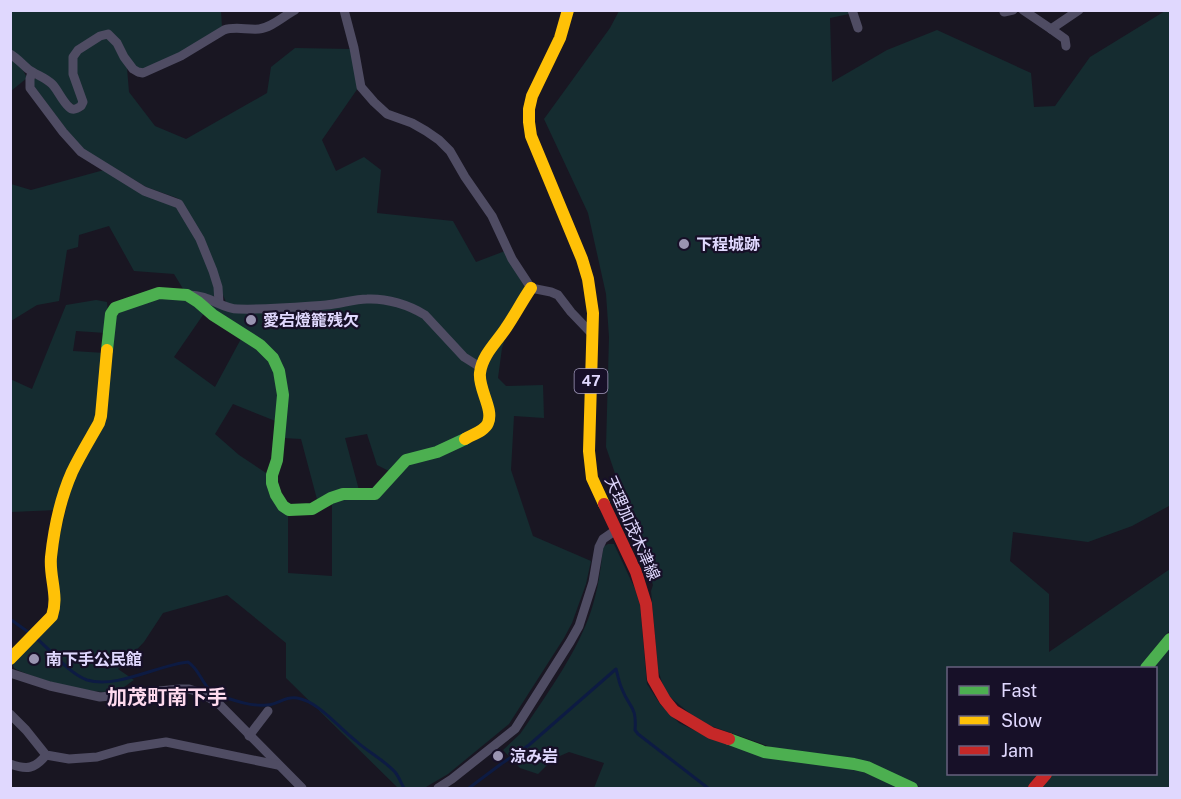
<svg xmlns="http://www.w3.org/2000/svg" width="1181" height="799" font-family="'Public Sans','Noto Sans JP',sans-serif">
  <style>
    .green { fill: #152c30 }
    .lines { fill: none; stroke-linecap: round; stroke-linejoin: round }
    .stream { stroke: #0d1b43; stroke-width: 3 }
    .street { stroke: #4f4c63; stroke-width: 9 }
    .fast { stroke: #4caf50; stroke-width: 12 }
    .slow { stroke: #ffc107; stroke-width: 12 }
    .jam { stroke: #c62828; stroke-width: 12 }
    .poi-dot { fill: #9a94b1; stroke: #171028; stroke-width: 2 }
    .labels { text-anchor: middle; stroke-width: 4.5; stroke-linejoin: round; paint-order: stroke }
    .shield { fill: #171028; stroke: #a49cbe; stroke-width: 1.5 }
    .shield-label { font-size: 15px; font-weight: bold; fill: #e0d8fe }
    .poi-label { font-size: 16px; font-weight: bold; fill: #e0d8fe; stroke: #171028; text-anchor: start }
    .street-label { font-size: 16px; fill: #e0d8fe; stroke: #171028 }
    .quarter-label { font-size: 20px; font-weight: bold; fill: #fedaee; stroke: #171028 }
  </style>
  <rect width="100%" height="100%" fill="#191622"/>
  <!-- green -->
  <g class="green">
    <polygon points="11,11 221,11 222,27 180,53 143,70 135,67 112,33 75,47 79,102 75,106 11,50"/>
    <polygon points="619,11 863,11 830,18 832,82 887,50 937,30 1031,73 1034,107 1055,106 1090,57 1165,11 1170,12 1170,502 1169,506 1132,526 1088,542 1013,532 1010,561 1049,594 1049,652 1170,569 1170,630 1139,668 948,668 948,774 1042,774 1029,788 923,788 912,784 785,752 711,726 693,716 670,697 664,688 658,670 651,591 653,585 606,447 609,337 606,294 588,213 544,119 610,28"/>
    <polygon points="107,38 112,41 127,68 129,92 155,126 186,139 267,93 271,67 295,48 351,49 358,88 322,140 336,171 364,157 381,170 377,213 453,221 476,262 505,251 525,288 478,361 466,354 405,302 327,302 235,307 226,302 182,201 177,198 146,187 83,149 66,129 34,86 34,79 38,78 50,88 74,113 82,111 86,105 76,70 77,58 80,52 102,39"/>
    <path d="M11,57C18,63 23,69 27,78L11,91Z"/>
    <polygon points="104,170 174,204 197,240 210,272 216,294 213,297 195,291 185,292 174,274 134,271 109,226 79,235 78,247 67,250 59,301 37,305 11,321 11,184 31,190"/>
    <path d="M152,298H186L205,312L174,357L215,387L242,337L258,348L276,372L278,422L233,404L215,434L239,455L269,475L288,513V573L332,576V501L344,497L371,498L402,468L486,431L484,368L508,331L502,348L498,378L506,386L543,385L544,418L514,416L511,470L533,536L591,561L586,584L572,623L564,638L509,724L448,774L426,787L398,788L286,678V643L227,595L163,613L144,642L118,669L134,680C129,683 124,688 118,690C100,698 31,678 14,668L12,663L54,618V560L74,475L102,424L114,315Z"/>
    <polygon points="200,299 228,310 368,302 388,304 403,308 423,318 479,370 485,423 391,472 377,465 367,434 345,438 359,490 318,503 301,439 283,438 282,370"/>
    <polygon points="96,300 107,302 108,313 106,333 76,331 73,351 105,353 100,407 57,510 11,512 10,379 32,389 66,305"/>
    <path d="M608,544H614L635,589L640,605L647,684L660,704L679,723L715,740L848,766L902,788H594L604,763L569,752L553,759L538,774L520,768L503,750L520,734L527,724C551,688 577,652 591,611C598,590 601,568 603,547Z"/>
    <polygon points="1170,647 1170,788 1039,788 1051,774 1156,774 1156,668 1153,668"/>
  </g>
  <g class="lines">
    <!-- stream -->
    <g class="stream">
      <polyline points="10,619 31,634"/>
      <path d="M36,638C51,650 68,673 87,680C117,689 158,665 188,662C201,670 203,690 218,695C233,700 252,707 267,705C280,704 284,696 297,698C318,701 339,728 356,741C368,752 384,760 395,772C399,777 401,783 404,788"/>
      <path d="M469,788L501,764L529,745L616,669C618,676 619,683 622,689C629,708 637,705 635,730L638,734L708,788"/>
    </g>
    <!-- street -->
    <g class="street">
      <polyline points="344,10 354,48 361,87 374,102 387,114 412,123 426,131 439,140 450,151 465,177 492,216 512,259 531,288 551,292 558,295 571,312 593,335"/>
      <polyline points="852,10 858,28"/>
      <polyline points="1023,10 1051,29 1079,10"/>
      <polyline points="1004,12 1013,10"/>
      <polyline points="1051,29 1065,39 1066,46"/>
      <path d="M10,54C17,58 22,64 28,69C36,75 45,77 52,84C58,90 62,101 69,107C73,111 77,109 81,106L83,102L73,74V57L78,50L100,36L108,34L117,43L124,57L133,69L138,72L143,73L181,56L224,30C235,26 247,30 259,29C271,28 284,16 295,10"/>
      <polyline points="32,72 30,79 30,88 63,132 81,152 144,191 179,204 200,239 213,271 218,287 219,303"/>
      <path d="M189,295C209,295 222,309 238,309C266,310 298,307 326,305C340,304 354,299 367,299C387,298 409,305 425,315L464,357L480,367"/>
      <polyline points="10,673 50,686 100,697 179,689 189,689 201,693 219,704 302,788"/>
      <polyline points="10,714 26,730 46,755 69,759 97,757 128,748 166,742 278,765"/>
      <polyline points="249,736 268,711"/>
      <path d="M10,764C27,770 35,769 46,755"/>
      <polyline points="438,788 452,779 515,729 570,642 579,626 593,582 599,547 603,539 616,530"/>
    </g>
    <!-- fast -->
    <g class="fast">
      <polyline points="107,350 111,314 115,308 159,293 187,295 198,302 213,315 260,345 273,358 279,371 283,395 277,460 272,475 272,483 276,495 283,506 289,510 312,509 331,498 343,494 375,494 406,460 437,452 465,439"/>
      <polyline points="1146,668 1170,639"/>
      <polyline points="729,739 764,752 854,764 867,767 912,788"/>
    </g>
    <!-- slow -->
    <g class="slow">
      <polyline points="568,10 560,38 532,96 529,109 529,122 531,136 582,259 588,279 593,313 589,451 592,478 604,504"/>
      <path d="M465,439C471,435 485,431 488,423C494,409 478,389 480,373C482,355 497,342 506,328C515,315 522,301 531,288"/>
      <path d="M10,659L52,616C59,596 49,577 51,557C54,529 61,497 72,472C80,455 90,439 99,423L101,416L107,350"/>
    </g>
    <!-- jam -->
    <g class="jam">
      <polyline points="604,504 636,572 646,604 653,679 665,700 674,711 711,733 729,739"/>
      <polyline points="1034,788 1046,774"/>
    </g>
  </g>
  <!-- markers -->
  <g class="poi-dot">
    <circle cx="684" cy="244" r="6"/>
    <circle cx="251" cy="320" r="6"/>
    <circle cx="34" cy="659" r="6"/>
    <circle cx="498" cy="756" r="6"/>
  </g>
  <g class="labels">
    <!-- shield labels -->
    <rect class="shield" x="574.5" y="369" width="33" height="24" rx="4.5"/>
    <g class="shield-label">
      <text x="591" y="386">47</text>
    </g>
    <!-- poi labels -->
    <g class="poi-label">
      <text x="696" y="250">下程城跡</text>
      <text x="263" y="326">愛宕燈籠残欠</text>
      <text x="46" y="665">南下手公民館</text>
      <text x="510" y="762">涼み岩</text>
    </g>
    <!-- street labels -->
    <g class="street-label">
      <text transform="translate(633 528) rotate(66)" y="6">天理加茂木津線</text>
    </g>
    <!-- quarter labels -->
    <g class="quarter-label">
      <text x="167" y="704">加茂町南下手</text>
    </g>
  </g>
  <!-- border -->
  <rect width="1181" height="799" fill="none" stroke="#e0d8fe" stroke-width="24"/>
  <!-- legend -->
  <rect x="947" y="667" width="210" height="108" fill="#171028" stroke="#67607e" stroke-width="1.5"/>
  <rect x="959" y="686" width="30" height="9" fill="#4caf50" stroke="#67607e" stroke-width="1.5"/>
  <text x="1001" y="697" font-size="18" fill="#e0d8fe">Fast</text>
  <rect x="959" y="716" width="30" height="9" fill="#ffc107" stroke="#67607e" stroke-width="1.5"/>
  <text x="1001" y="727" font-size="18" fill="#e0d8fe">Slow</text>
  <rect x="959" y="746" width="30" height="9" fill="#c62828" stroke="#67607e" stroke-width="1.5"/>
  <text x="1001" y="757" font-size="18" fill="#e0d8fe">Jam</text>
</svg>
